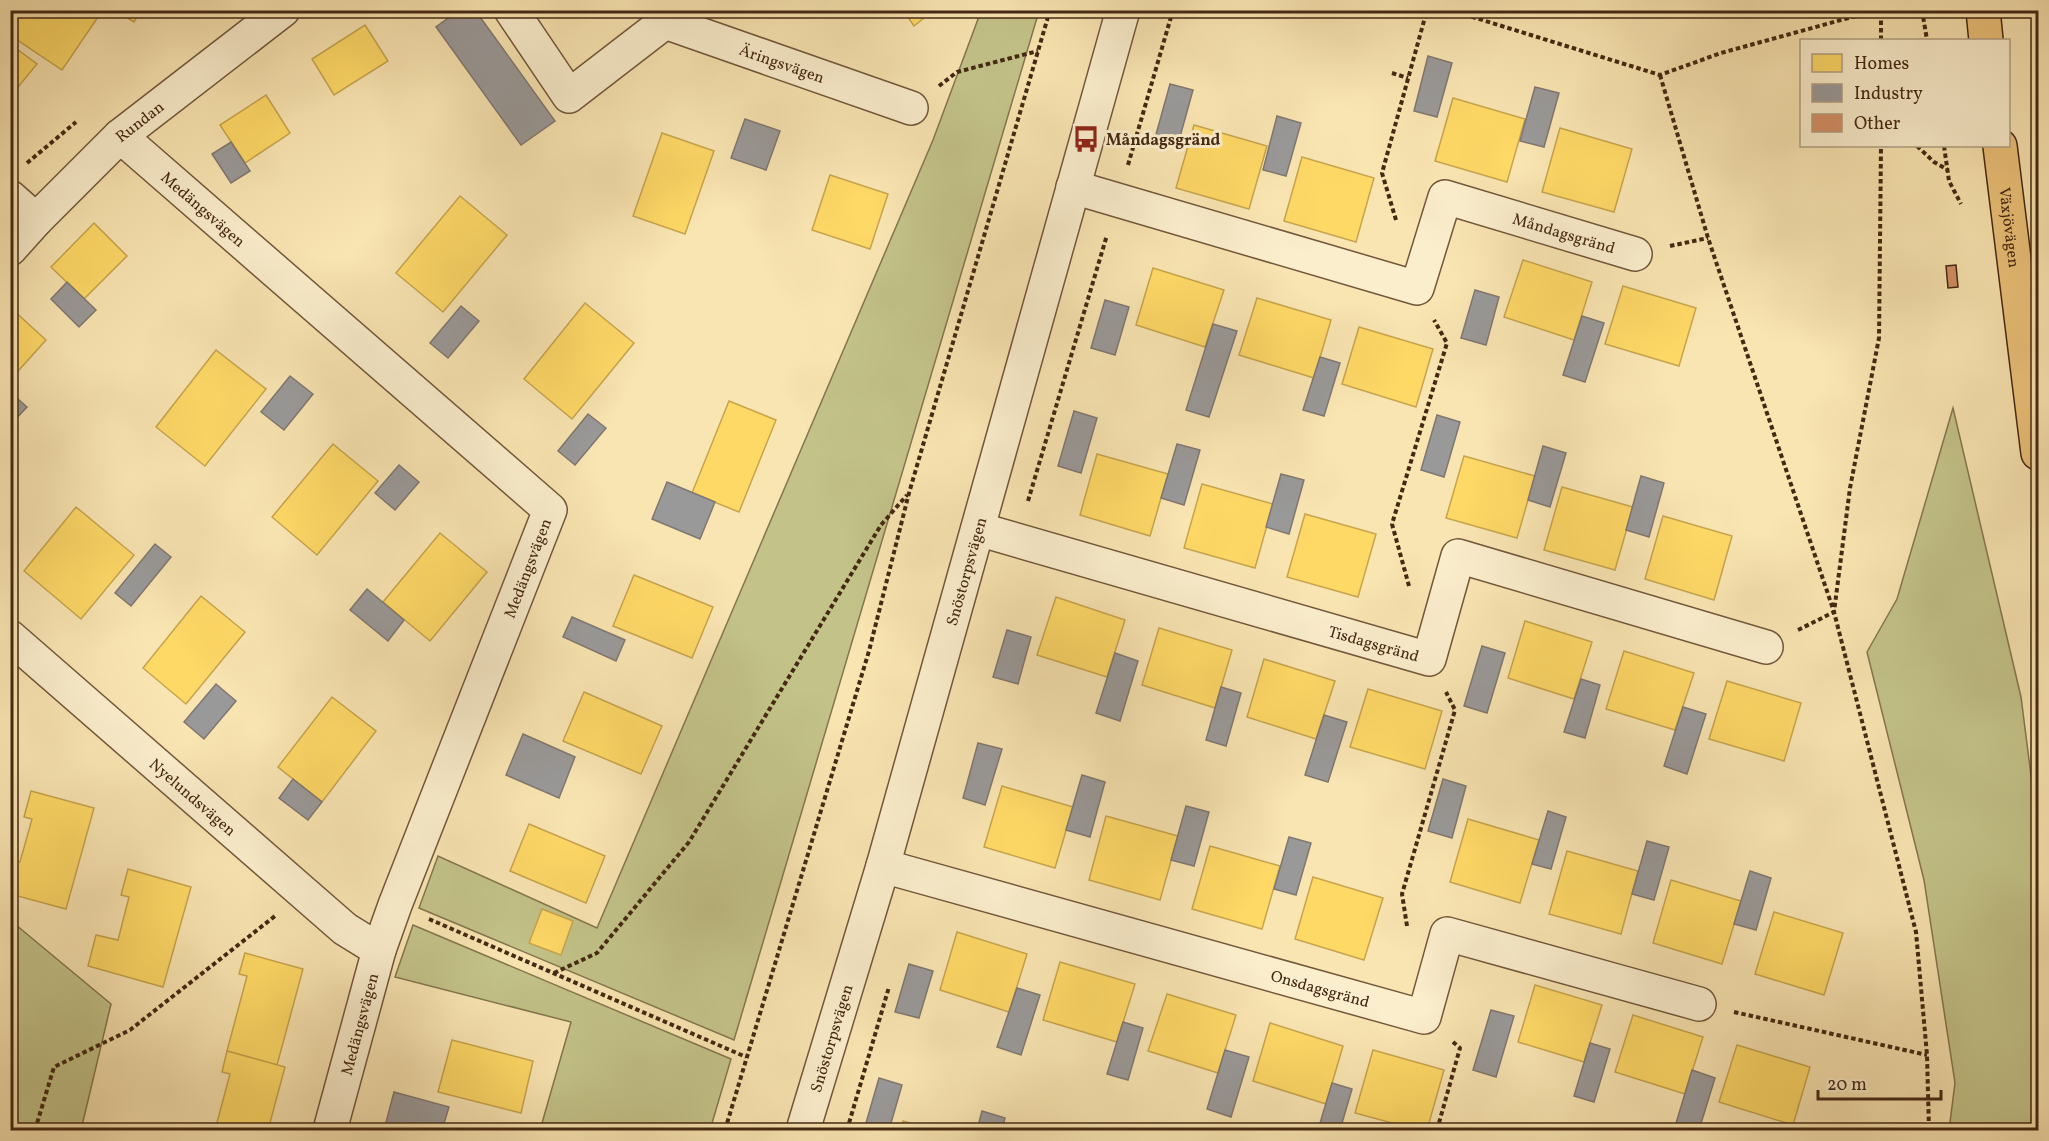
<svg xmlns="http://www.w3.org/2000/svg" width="2049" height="1141" font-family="Vollkorn,serif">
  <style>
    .green { fill: #c3c389; stroke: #84764e; stroke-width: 1.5 }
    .homes { fill: #ffd966; stroke: #c7a44d; stroke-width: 1.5 }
    .industry { fill: #999; stroke: #807771; stroke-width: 1.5 }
    .building { fill: #d69066; stroke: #452813; stroke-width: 1.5 }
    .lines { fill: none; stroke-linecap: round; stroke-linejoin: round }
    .minor-casing { stroke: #72573b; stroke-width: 36 }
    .highway-casing { stroke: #452813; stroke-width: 36 }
    .path { stroke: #452813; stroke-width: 4; stroke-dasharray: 4.5 3; stroke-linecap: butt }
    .minor { stroke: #fbeecd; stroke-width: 33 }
    .highway { stroke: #ecc279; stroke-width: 33 }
    .labels { text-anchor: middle; stroke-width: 6; stroke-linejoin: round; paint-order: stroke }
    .street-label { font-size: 16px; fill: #452813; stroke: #fbeecd }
    .poi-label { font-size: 16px; font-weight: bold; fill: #452813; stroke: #fbeecd; text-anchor: start }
  </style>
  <rect width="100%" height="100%" fill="#f9e5b2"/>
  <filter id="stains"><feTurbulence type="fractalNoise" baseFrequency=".00333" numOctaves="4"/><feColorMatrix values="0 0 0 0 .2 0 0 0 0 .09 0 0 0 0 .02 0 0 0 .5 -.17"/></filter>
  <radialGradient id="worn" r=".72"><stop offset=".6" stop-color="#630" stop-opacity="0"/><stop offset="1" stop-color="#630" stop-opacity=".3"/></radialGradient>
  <!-- green -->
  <g class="green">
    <polygon points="981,11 1039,11 734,1040 419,908 438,856 597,928 933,140"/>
    <polygon points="1953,408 2021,697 2032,783 2038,840 2038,1095 2029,1130 1949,1130 1955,1083 1924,880 1867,652 1897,599"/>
    <polygon points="10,920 111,1004 81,1130 11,1130"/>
    <polygon points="413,925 731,1059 710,1130 540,1130 571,1022 395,977"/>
  </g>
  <!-- homes -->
  <g class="homes">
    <polygon points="24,10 96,10 100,14 62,70 10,35 10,30"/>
    <polygon points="114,10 141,10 134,22"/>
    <polygon points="903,10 934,10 914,26"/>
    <polygon points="365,25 388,61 334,95 312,59"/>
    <polygon points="10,44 37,64 10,97"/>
    <polygon points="266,95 290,133 245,163 220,125"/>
    <polygon points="1453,98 1525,119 1507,182 1435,161"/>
    <polygon points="1194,125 1267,146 1249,209 1176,188"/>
    <polygon points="1560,128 1632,149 1614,212 1542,192"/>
    <polygon points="662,133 714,151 685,234 633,216"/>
    <polygon points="1302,157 1374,178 1356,242 1284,221"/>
    <polygon points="830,175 888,194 870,249 812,230"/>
    <polygon points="460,196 507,235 443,312 396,273"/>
    <polygon points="94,223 127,256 84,299 51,267"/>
    <polygon points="1523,260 1592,282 1574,340 1504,317"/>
    <polygon points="1153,268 1224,290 1205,347 1136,325"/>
    <polygon points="1623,286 1696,308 1679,366 1605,344"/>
    <polygon points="1257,298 1331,320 1314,378 1239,355"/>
    <polygon points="585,303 634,343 572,419 524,379"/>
    <polygon points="12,309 46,340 10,380 10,311"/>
    <polygon points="1359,327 1433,349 1416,407 1342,384"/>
    <polygon points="216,350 266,389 205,466 156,427"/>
    <polygon points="729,401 776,420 739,512 692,493"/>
    <polygon points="333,444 378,481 317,555 272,517"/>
    <polygon points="1097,454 1168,474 1150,536 1080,515"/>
    <polygon points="1464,456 1535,476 1517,538 1446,518"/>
    <polygon points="1202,484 1273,504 1255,568 1184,548"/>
    <polygon points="1562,487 1633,507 1615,570 1544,550"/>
    <polygon points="76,507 134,555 81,619 24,571"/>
    <polygon points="1305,514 1376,534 1358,597 1287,577"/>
    <polygon points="1663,516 1732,536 1714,600 1645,579"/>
    <polygon points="440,533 487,572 430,641 383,602"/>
    <polygon points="634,575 713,607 692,658 613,626"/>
    <polygon points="201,596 245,632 186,704 143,668"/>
    <polygon points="1056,597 1125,620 1107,677 1037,655"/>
    <polygon points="1525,621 1592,642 1574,699 1508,678"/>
    <polygon points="1159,628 1232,650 1215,708 1142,685"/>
    <polygon points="1624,651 1694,673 1675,730 1606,709"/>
    <polygon points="1264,659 1335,681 1316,739 1247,717"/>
    <polygon points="1727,681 1801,703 1784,761 1709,739"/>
    <polygon points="1368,689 1442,711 1425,769 1350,747"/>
    <polygon points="584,692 662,726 641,774 563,741"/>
    <polygon points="332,697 376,731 322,802 278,767"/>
    <polygon points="1002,786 1073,807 1055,868 984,847"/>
    <polygon points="31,791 94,808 66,909 10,894 10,860 20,862 32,819 24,817"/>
    <polygon points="1106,816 1178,836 1160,900 1089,880"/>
    <polygon points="1468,819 1539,840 1520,903 1450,882"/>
    <polygon points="529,824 605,856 586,903 510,871"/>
    <polygon points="1210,846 1280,866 1262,929 1192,909"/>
    <polygon points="1567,851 1638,871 1621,934 1549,914"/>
    <polygon points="128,869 191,887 163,987 88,966 96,935 118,940 129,897 121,895"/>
    <polygon points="1313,877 1383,898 1364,960 1295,939"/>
    <polygon points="1671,880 1741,901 1722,964 1653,943"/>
    <polygon points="542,909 573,921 561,955 529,943"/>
    <polygon points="1774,912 1843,933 1824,995 1755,974"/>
    <polygon points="957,932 1027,954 1009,1012 940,990"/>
    <polygon points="245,953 303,969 277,1065 227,1051 247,976 239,974"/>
    <polygon points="1060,962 1135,984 1117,1042 1043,1020"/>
    <polygon points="1535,985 1602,1005 1584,1062 1518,1042"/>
    <polygon points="1167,994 1236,1015 1218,1073 1148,1051"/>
    <polygon points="1633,1015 1703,1037 1685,1094 1615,1072"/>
    <polygon points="1270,1023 1343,1046 1326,1104 1253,1081"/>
    <polygon points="452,1040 533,1061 521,1113 438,1092"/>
    <polygon points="1737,1045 1810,1067 1793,1125 1719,1102"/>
    <polygon points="1373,1050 1444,1070 1427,1130 1418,1130 1355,1113"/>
    <polygon points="227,1051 285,1067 268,1130 215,1130 230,1074 222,1072"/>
    <polygon points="903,1121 934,1130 901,1130"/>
  </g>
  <!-- industry -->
  <g class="industry">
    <polygon points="459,10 475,10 555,121 521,145 436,27"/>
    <polygon points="1428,56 1452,63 1437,117 1414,111"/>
    <polygon points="1170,84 1193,90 1178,144 1155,138"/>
    <polygon points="1535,87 1559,93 1544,147 1520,141"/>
    <polygon points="1277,116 1301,123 1286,176 1263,170"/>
    <polygon points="745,119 780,131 766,170 731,158"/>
    <polygon points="231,142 250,171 231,183 212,154"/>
    <polygon points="67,282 96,310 79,327 51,299"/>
    <polygon points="1475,290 1499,297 1486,345 1461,338"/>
    <polygon points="1105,300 1129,307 1115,355 1091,348"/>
    <polygon points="461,306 479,321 448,358 430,343"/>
    <polygon points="1582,316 1604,323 1585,382 1563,375"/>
    <polygon points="1213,324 1237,331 1209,417 1186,410"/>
    <polygon points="1320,357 1340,363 1324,416 1303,410"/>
    <polygon points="290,376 313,394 284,430 261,412"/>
    <polygon points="10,392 27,407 13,422 10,420"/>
    <polygon points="1074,411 1097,418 1081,473 1058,466"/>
    <polygon points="588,414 606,428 575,465 558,451"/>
    <polygon points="1437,415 1460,422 1444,477 1421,470"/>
    <polygon points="1177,444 1200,450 1184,505 1161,498"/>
    <polygon points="1543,446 1566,453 1550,507 1528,500"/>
    <polygon points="399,465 419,482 395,510 375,493"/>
    <polygon points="1281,474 1304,480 1289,534 1266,527"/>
    <polygon points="1641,476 1664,483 1649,537 1626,530"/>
    <polygon points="667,482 715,502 700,539 652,519"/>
    <polygon points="155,544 171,557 131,606 115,593"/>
    <polygon points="367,589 404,620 388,641 350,610"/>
    <polygon points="572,617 625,640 616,661 563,637"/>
    <polygon points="1007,630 1031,637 1018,684 993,677"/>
    <polygon points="1482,646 1505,653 1487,713 1464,706"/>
    <polygon points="1115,653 1138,661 1120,721 1096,713"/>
    <polygon points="1581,679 1600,685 1585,738 1564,732"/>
    <polygon points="216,684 236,701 204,739 184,722"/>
    <polygon points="1221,687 1241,693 1226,746 1206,740"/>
    <polygon points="1683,707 1706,714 1687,774 1664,766"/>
    <polygon points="1324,715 1347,722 1328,782 1305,775"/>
    <polygon points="523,734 575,757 559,798 506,775"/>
    <polygon points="978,743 1002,749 985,805 963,798"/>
    <polygon points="1082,775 1105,782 1090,837 1066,830"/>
    <polygon points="293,779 322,802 308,820 279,798"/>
    <polygon points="1443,779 1466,786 1452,838 1428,831"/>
    <polygon points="1186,806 1209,812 1194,866 1171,860"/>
    <polygon points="1548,811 1566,817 1551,869 1532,864"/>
    <polygon points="1289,837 1311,843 1296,895 1274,889"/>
    <polygon points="1647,841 1669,847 1654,900 1632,894"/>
    <polygon points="1750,871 1771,878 1756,930 1734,924"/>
    <polygon points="909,964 933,971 919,1018 895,1012"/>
    <polygon points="1017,988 1040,995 1021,1055 997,1047"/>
    <polygon points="1491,1010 1514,1016 1496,1077 1473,1070"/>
    <polygon points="1123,1022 1143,1028 1128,1080 1107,1074"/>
    <polygon points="1590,1043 1610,1049 1594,1102 1574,1096"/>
    <polygon points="1225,1050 1249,1057 1231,1117 1207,1109"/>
    <polygon points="1692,1070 1715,1078 1699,1130 1674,1130"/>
    <polygon points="879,1078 902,1085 889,1130 864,1130"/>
    <polygon points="1332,1083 1352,1089 1340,1130 1318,1130"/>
    <polygon points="394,1092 449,1107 442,1130 384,1130"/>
    <polygon points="982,1111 1005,1118 1002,1130 977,1130"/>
  </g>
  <!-- building -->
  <polygon class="building" points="1956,265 1958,287 1948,288 1946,266"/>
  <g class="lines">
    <defs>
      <g id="minor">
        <polyline points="511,10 569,96 665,22"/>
        <path id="s1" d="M658,10L665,22L911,108"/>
        <path id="s2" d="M120,136L550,510L395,905L379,950L330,1130"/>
        <path id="s3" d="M1073,187L1417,288L1445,197L1635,254"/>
        <polyline points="10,197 36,220"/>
        <path id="s4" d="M10,249L36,220L120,136L283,10"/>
        <path id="s5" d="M978,529L1429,659L1458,556L1766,647"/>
        <path id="s6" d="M10,637L345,929L379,950"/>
        <path id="s7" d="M883,866L1424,1017L1447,934L1699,1004"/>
        <path id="s8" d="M803,1130L883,866L1123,10"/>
      </g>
      <g id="highway">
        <polyline points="1983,10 1986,40"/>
        <path id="s9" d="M2000,146L2038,453"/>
      </g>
    </defs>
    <!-- minor casing -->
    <use href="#minor" class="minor-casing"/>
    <!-- highway casing -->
    <use href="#highway" class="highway-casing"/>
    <!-- path -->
    <g class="path">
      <polyline points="1450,10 1660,75 1721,53 1863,14 1867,10"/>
      <polyline points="1922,10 1927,40"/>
      <polyline points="1881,40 1881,10"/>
      <polyline points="1392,73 1408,78"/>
      <polyline points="1660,75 1708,238 1834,612 1916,932 1927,1055 1929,1130"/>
      <polyline points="939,86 957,72 1038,51"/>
      <polyline points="1917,146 1934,162 1948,170"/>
      <polyline points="1944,146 1949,181 1961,204"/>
      <polyline points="27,163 76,122"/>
      <polyline points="1128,165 1173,10"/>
      <polyline points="1396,220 1382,173 1427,10"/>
      <polyline points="1670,246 1708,238"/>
      <polyline points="1028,501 1107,235"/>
      <polyline points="1409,586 1392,524 1447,343 1434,320"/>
      <polyline points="1798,630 1834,612 1850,488 1879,338 1881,146"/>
      <polyline points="429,919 746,1057"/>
      <polyline points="1407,926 1402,894 1455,710 1446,692"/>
      <polyline points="554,973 597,953 689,842 881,525 907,495"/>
      <polyline points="1734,1012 1927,1055"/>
      <polyline points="35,1130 54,1067 130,1030 275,916"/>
      <polyline points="725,1130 869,651 909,493 1050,10"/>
      <polyline points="847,1130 889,987"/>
      <polyline points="1437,1130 1460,1048 1453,1042"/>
    </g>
    <!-- minor -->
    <use href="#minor" class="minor"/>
    <!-- highway -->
    <use href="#highway" class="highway"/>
  </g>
  <!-- icons -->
  <defs>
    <symbol id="bus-bare" viewBox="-9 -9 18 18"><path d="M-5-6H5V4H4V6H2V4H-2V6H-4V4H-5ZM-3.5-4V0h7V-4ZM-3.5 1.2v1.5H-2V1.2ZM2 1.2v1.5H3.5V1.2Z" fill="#8f2418" stroke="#fbeecd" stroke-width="2.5" paint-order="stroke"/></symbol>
  </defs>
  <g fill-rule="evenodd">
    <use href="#bus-bare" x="1067" y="120" width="38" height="38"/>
  </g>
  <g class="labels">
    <!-- street labels -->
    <g class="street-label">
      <text dy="6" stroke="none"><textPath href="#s1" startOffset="138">Äringsvägen</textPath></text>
      <text dy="6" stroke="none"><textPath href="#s4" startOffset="182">Rundan</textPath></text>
      <text dy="6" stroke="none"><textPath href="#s2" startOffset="111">Medängsvägen</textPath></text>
      <text dy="6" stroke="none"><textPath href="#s9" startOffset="82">Växjövägen</textPath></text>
      <text dy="6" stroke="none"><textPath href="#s3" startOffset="578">Måndagsgränd</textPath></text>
      <text transform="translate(527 568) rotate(-69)" y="6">Medängsvägen</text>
      <text dy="6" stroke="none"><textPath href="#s8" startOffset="582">Snöstorpsvägen</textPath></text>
      <text dy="6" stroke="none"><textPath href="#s5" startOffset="412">Tisdagsgränd</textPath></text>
      <text dy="6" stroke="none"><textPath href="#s6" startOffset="243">Nyelundsvägen</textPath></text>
      <text dy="6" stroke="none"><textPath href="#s7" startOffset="454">Onsdagsgränd</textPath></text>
      <text transform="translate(359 1024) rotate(-75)" y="6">Medängsvägen</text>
      <text dy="6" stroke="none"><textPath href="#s8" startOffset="96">Snöstorpsvägen</textPath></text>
    </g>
    <!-- poi labels -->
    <g class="poi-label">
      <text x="1106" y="145">Måndagsgränd</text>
    </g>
  </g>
  <!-- margin -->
  <rect width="2049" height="1141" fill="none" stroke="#f9e5b2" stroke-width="36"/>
  <rect x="12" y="12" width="2025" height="1117" fill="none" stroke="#452813" stroke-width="3"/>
  <rect x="18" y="18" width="2013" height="1105" fill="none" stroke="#452813" stroke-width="1.5"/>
  <!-- legend -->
  <rect x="1800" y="39" width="210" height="108" fill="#fbeecd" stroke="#b29f83" stroke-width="1.5"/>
  <rect x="1812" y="54" width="30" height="18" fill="#ffd966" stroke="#b29f83" stroke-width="1.5"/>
  <text x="1854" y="69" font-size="18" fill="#452813">Homes</text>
  <rect x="1812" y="84" width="30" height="18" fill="#999999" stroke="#b29f83" stroke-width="1.5"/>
  <text x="1854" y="99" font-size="18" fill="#452813">Industry</text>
  <rect x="1812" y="114" width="30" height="18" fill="#d69066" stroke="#b29f83" stroke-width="1.5"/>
  <text x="1854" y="129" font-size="18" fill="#452813">Other</text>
  <!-- scale -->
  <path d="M1818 1090v9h123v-9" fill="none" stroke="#452813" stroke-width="3"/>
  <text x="1827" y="1090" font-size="18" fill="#452813" stroke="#fbeecd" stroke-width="4.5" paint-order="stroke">20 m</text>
  <rect width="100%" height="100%" filter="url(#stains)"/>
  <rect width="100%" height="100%" fill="url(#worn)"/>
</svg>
